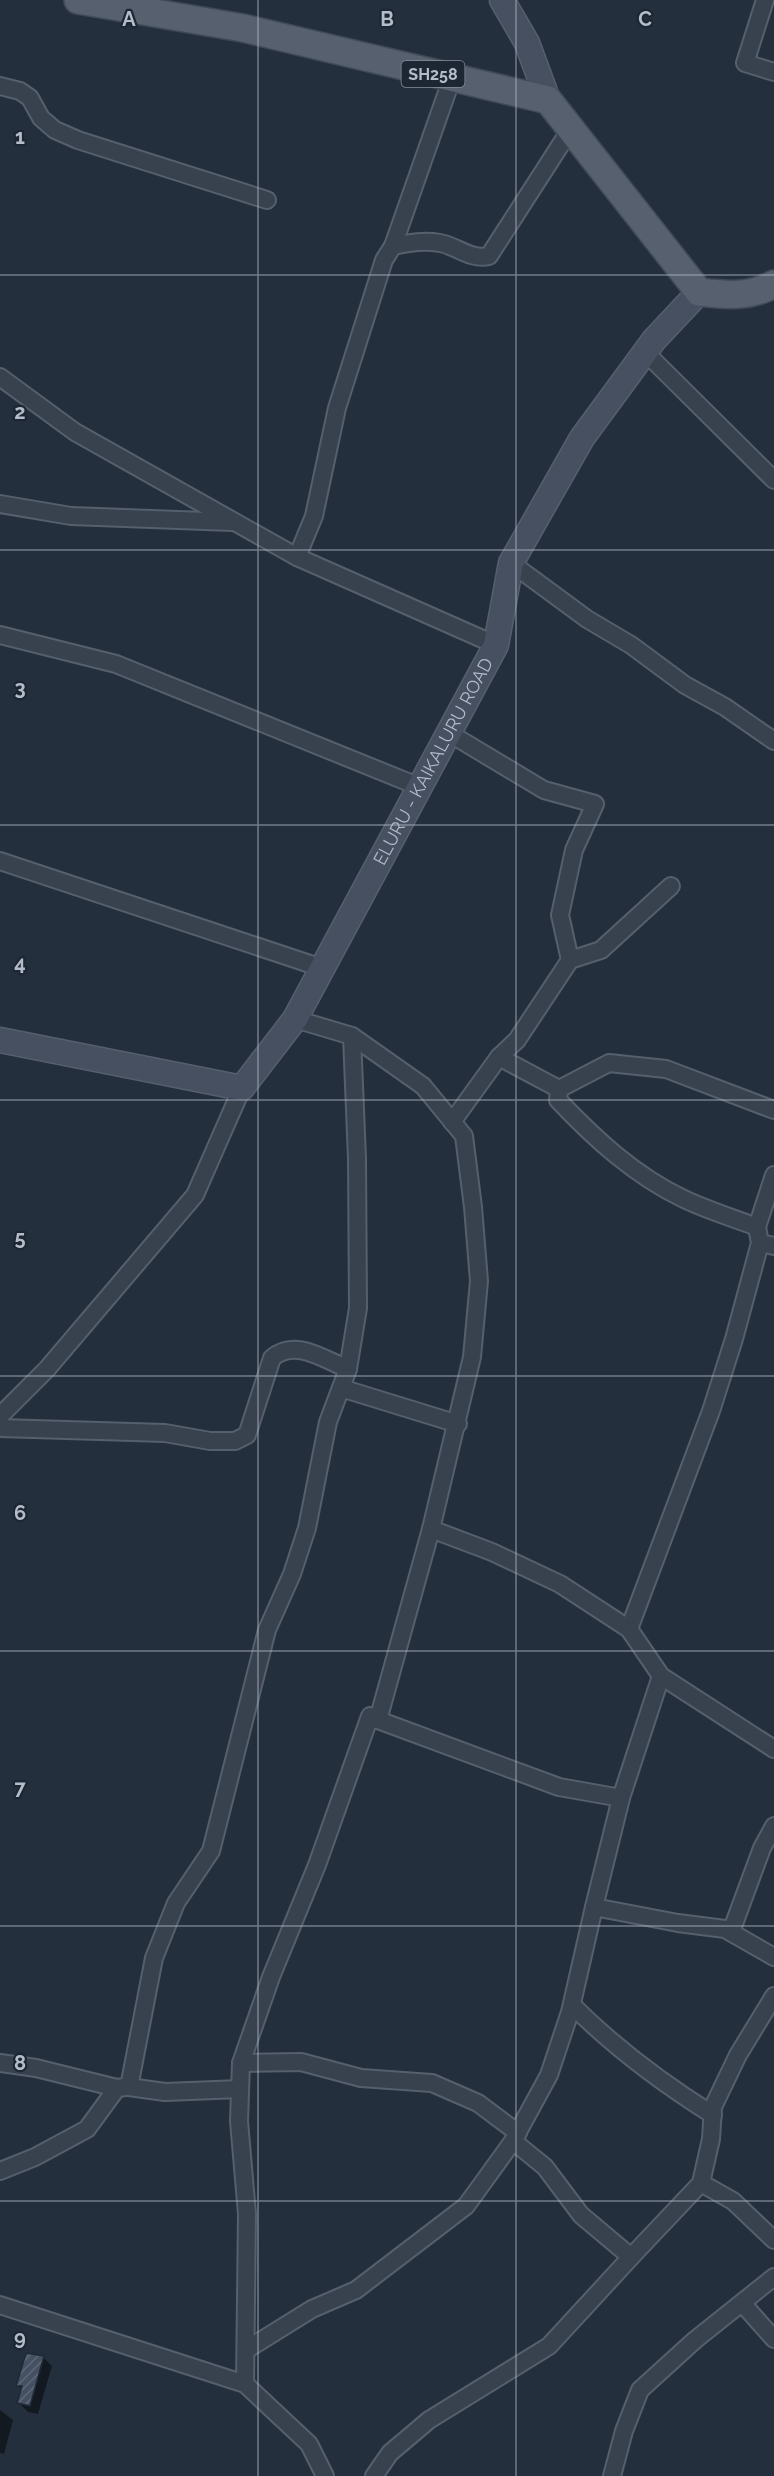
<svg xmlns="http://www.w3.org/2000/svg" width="774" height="2476" font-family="Raleway,sans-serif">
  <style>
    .shadow { fill: #0007 }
    .building { fill: url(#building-hatch); stroke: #1f2835; stroke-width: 1.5 }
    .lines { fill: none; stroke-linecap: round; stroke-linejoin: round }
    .street-casing { stroke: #565f6c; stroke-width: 20 }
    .secondary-casing { stroke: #565f6c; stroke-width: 27 }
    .primary-casing { stroke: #414a57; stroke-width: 30 }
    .street { stroke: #38414e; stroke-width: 16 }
    .secondary { stroke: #465061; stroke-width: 24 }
    .primary { stroke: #56606e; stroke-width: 27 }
    .grid { fill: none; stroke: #b4bcc9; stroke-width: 1.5; stroke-opacity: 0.55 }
    .labels { text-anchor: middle; stroke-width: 4.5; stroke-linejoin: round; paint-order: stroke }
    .shield { fill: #1d2633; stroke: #878f9c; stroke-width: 1.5 }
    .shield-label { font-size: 16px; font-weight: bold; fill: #b4bcc9 }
    .street-label { font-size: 18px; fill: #b4bcc9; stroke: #1d2633 }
    .grid-label { font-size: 20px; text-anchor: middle; font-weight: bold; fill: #b4bcc9; stroke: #1d2633; stroke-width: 4.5; stroke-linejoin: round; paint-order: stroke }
  </style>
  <defs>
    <pattern id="building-hatch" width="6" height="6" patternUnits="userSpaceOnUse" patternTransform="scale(1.5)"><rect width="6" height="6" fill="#455162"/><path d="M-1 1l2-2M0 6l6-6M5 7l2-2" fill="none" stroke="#5d6877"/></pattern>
  </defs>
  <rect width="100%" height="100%" fill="#242f3e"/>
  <!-- shadow -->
  <g class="shadow">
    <polygon points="43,2357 52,2366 38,2414 28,2412 19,2403 23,2390 18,2385"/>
    <polygon points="0,2410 13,2420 4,2454 0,2453"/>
  </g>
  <!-- building -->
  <polygon class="building" points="26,2353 44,2356 30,2406 17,2403 22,2386 16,2386"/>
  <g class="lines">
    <defs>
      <g id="street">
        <polyline points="765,0 745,63 774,72"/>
        <polyline points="0,86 20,91 30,98 41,118 55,130 78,140 267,200"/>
        <polyline points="393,246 452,78"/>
        <polyline points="645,352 774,480"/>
        <polyline points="0,377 75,432 297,557 496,645"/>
        <polyline points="0,504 71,516 232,522"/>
        <path d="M297,557L314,516L337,408L384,260L393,246C409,243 423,240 440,243C457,246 470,260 489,256L572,127"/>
        <polyline points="511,563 587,619 631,645 685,685 725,707 774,741"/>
        <polyline points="0,635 116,664 420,787"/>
        <polyline points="449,733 544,790 595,804 574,850 560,915 570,960"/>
        <polyline points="0,861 322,968"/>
        <polyline points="295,1019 352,1036 423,1086 464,1136 473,1207 479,1281 472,1357 431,1529 492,1552 560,1584 629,1629 711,1411 734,1339 760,1243"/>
        <polyline points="499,1057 559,1089"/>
        <polyline points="452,1122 499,1057 517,1040 570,960 601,950 671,886"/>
        <polyline points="774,1175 757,1227 760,1243 774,1246"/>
        <path d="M757,1227C733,1218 707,1210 684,1199C635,1176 594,1138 558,1100L559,1089L609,1063L666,1069L774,1110"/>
        <polyline points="341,1388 458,1424"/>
        <polyline points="0,1416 47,1369 195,1195 242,1088"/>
        <path d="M0,1428L165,1433L210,1441H235L247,1435L272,1358C295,1338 323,1359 348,1369"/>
        <polyline points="431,1529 378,1720 559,1787 621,1798 661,1676"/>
        <polyline points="629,1629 661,1676 774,1749"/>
        <polyline points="621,1798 594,1907 678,1923 725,1929 774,1957"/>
        <polyline points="731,1932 762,1848 774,1826"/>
        <path d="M572,2005C614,2047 662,2083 713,2115"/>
        <polyline points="0,2063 36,2068 117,2088 125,2087"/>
        <polyline points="241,2063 301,2062 361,2078 432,2083 478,2103 518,2133"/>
        <polyline points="240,2089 165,2092 129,2087 154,1958 176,1903 211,1851 267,1630 292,1574 307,1528 328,1422 348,1369 358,1308 357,1159 352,1036"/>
        <polyline points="0,2171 35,2157 87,2129 117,2088"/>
        <polyline points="701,2183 733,2201 774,2240"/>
        <polyline points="631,2257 701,2183 711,2139 713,2107 738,2055 774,1996"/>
        <polyline points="742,2303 774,2339"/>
        <polyline points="0,2305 245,2384 309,2444 325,2476"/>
        <polyline points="246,2350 312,2309 356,2290 466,2206 513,2141"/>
        <polyline points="245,2384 247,2214 239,2121 241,2063 271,1977 317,1865 370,1716 378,1720"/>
        <polyline points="374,2476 390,2453 429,2420 549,2346 631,2257 581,2215 545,2167 513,2141 549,2075 570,2012 594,1907"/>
        <polyline points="612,2476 624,2431 640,2390 695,2340 774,2277"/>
      </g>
      <g id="secondary">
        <polyline points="502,0 527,43 548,100"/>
        <path id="s1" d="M0,1040L242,1088L295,1019L496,645L511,563L582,438L654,340L699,292"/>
      </g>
      <path id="primary" d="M78,0L243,28L548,100L699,292C726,295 749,298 774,284"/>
    </defs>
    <!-- street casing -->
    <use href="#street" class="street-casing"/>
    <!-- secondary casing -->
    <use href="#secondary" class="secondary-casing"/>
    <!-- primary casing -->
    <use href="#primary" class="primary-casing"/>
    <!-- street -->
    <use href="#street" class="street"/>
    <!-- secondary -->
    <use href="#secondary" class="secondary"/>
    <!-- primary -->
    <use href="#primary" class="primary"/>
  </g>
  <!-- grid -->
  <path class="grid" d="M258,0V2476M516,0V2476M0,275H774M0,550H774M0,825H774M0,1100H774M0,1376H774M0,1651H774M0,1926H774M0,2201H774"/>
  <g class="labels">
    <!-- shield labels -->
    <rect class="shield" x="401.5" y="61" width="63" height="26" rx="4.5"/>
    <g class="shield-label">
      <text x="433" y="80">SH258</text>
    </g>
    <!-- street labels -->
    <g class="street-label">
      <text dy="6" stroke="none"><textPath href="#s1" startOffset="626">ELURU - KAIKALURU ROAD</textPath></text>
    </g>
  </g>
  <g class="grid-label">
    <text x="129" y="26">A</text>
    <text x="387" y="26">B</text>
    <text x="645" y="26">C</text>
    <text x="20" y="144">1</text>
    <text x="20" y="419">2</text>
    <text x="20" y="695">3</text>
    <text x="20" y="970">4</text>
    <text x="20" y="1245">5</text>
    <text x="20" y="1520">6</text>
    <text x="20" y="1795">7</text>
    <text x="20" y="2070">8</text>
    <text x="20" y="2345">9</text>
  </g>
</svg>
